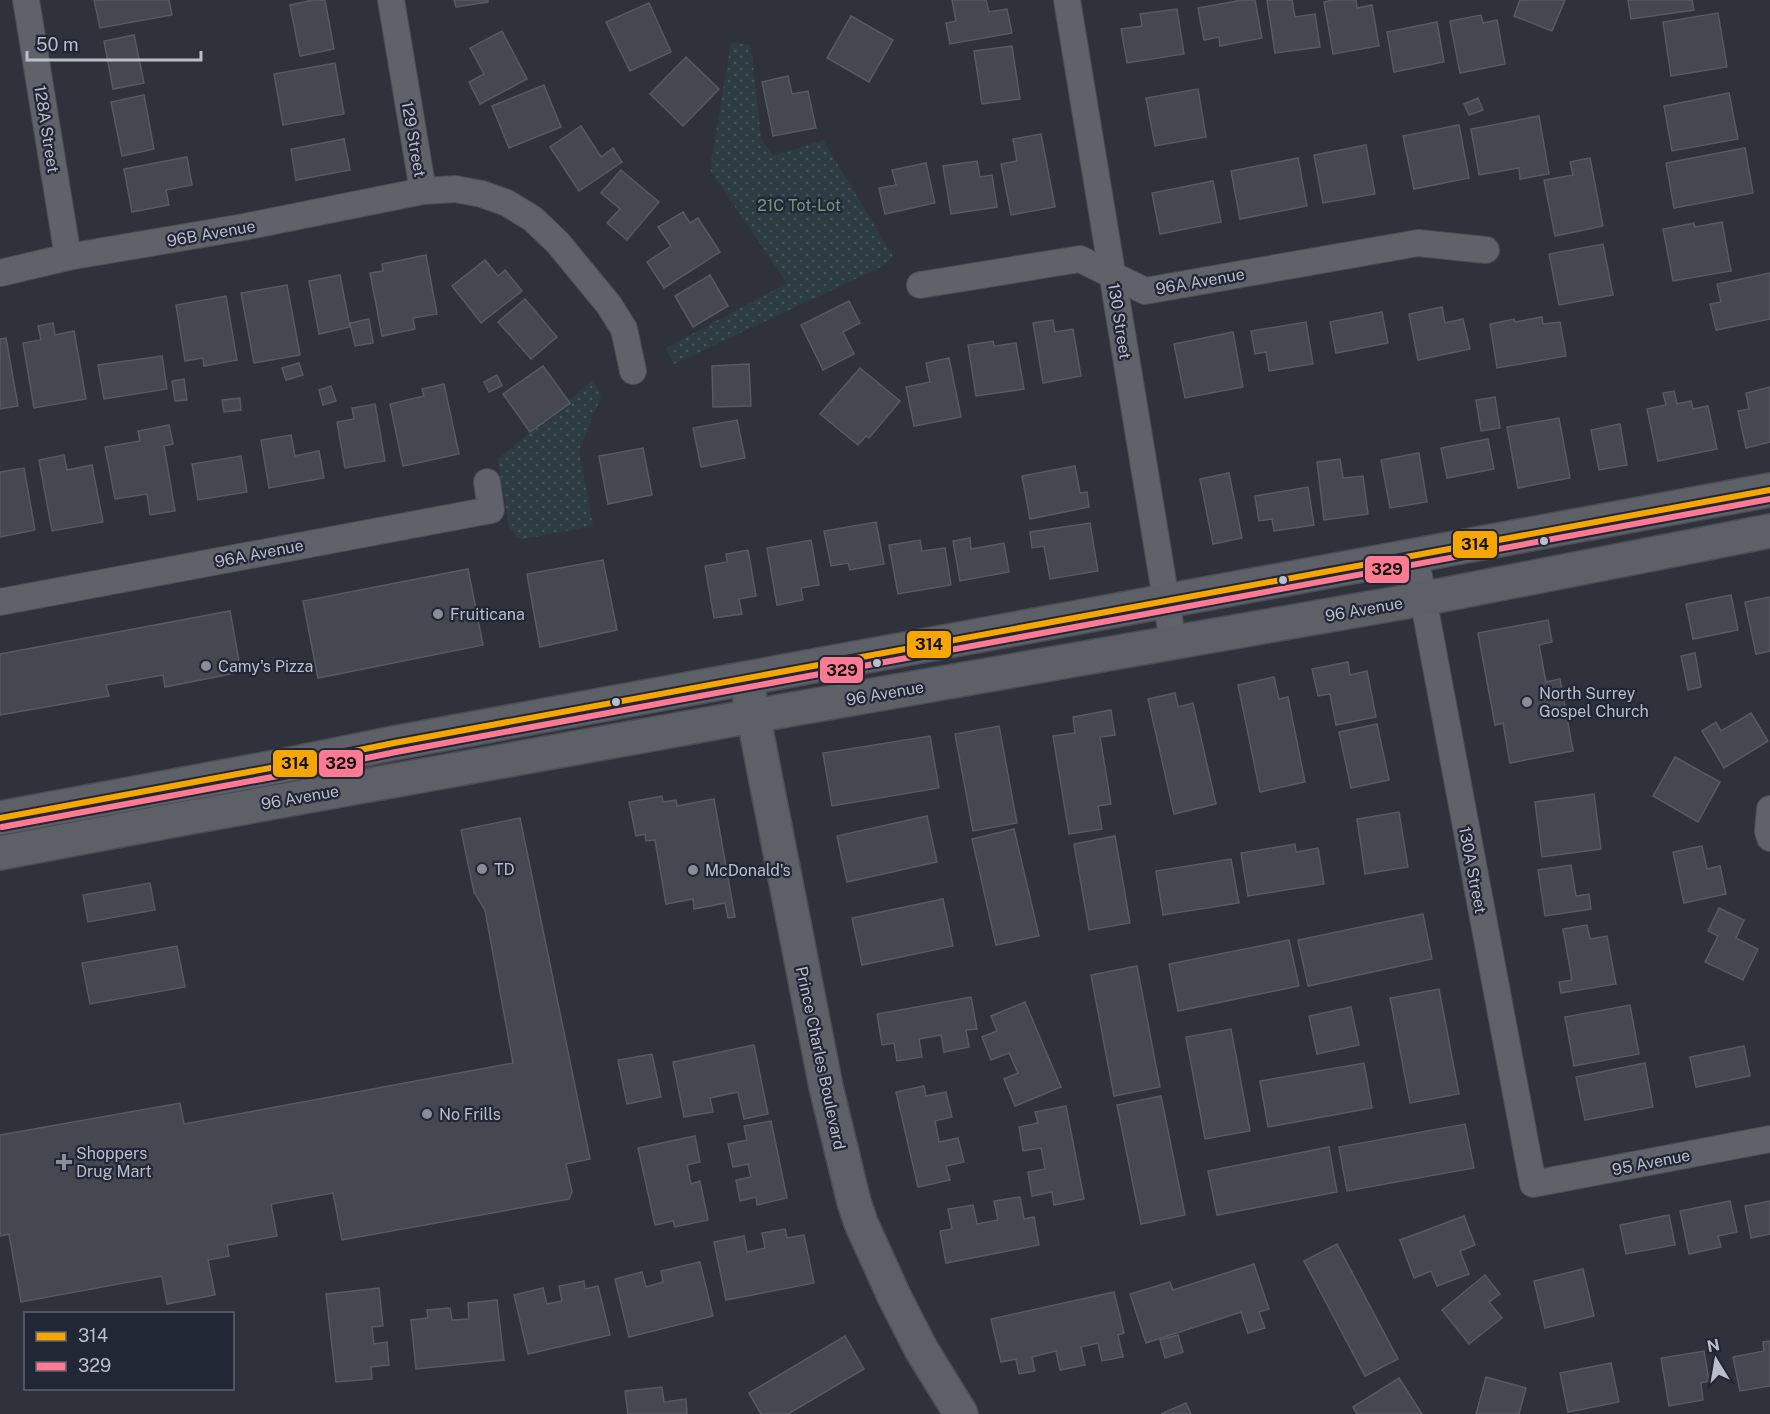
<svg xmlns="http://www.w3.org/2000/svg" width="1770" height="1414" font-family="'Public Sans',sans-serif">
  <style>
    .park { fill: url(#park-dots) }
    .building { fill: #454850; stroke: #575a63; stroke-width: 1.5 }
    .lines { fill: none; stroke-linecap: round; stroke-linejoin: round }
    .street-casing { stroke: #4b4d54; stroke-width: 28 }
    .secondary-casing { stroke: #4b4d54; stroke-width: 36 }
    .street { stroke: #5f6269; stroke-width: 26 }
    .secondary { stroke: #5d6067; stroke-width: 33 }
    .bus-1-casing { stroke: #222736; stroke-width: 10 }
    .bus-2-casing { stroke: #222736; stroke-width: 10 }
    .bus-1 { stroke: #f7a600; stroke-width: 6 }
    .bus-2 { stroke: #fe7a93; stroke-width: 6 }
    .bus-dot { fill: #babecb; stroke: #222736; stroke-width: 2 }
    .poi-dot { fill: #898d99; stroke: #222736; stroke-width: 2 }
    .labels { text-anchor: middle; stroke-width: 4.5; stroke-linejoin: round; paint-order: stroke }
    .street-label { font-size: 16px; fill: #babecb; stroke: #222736 }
    .park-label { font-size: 16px; fill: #739a81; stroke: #222736 }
    .poi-label { font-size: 16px; fill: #babecb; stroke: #222736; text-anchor: start }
    .line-badge { stroke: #222736; stroke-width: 2 }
    .pale-badge-label { font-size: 16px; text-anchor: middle; font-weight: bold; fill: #111 }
  </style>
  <defs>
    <pattern id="park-dots" width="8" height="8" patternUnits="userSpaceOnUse" patternTransform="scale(1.5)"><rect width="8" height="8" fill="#2c3c42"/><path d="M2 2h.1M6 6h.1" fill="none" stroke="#48565c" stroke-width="1.8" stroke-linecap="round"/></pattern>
  </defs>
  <rect width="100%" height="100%" fill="#2f323b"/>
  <!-- park -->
  <g class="park">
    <polygon points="731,42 751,45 761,139 773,156 823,140 893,256 883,266 674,364 666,348 787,283 710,170"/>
    <polygon points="593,380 601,397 579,450 593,526 523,539 517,537 509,527 498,459"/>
  </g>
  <!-- building -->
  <g class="building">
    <polygon points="94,0 169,0 172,15 100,28"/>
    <polygon points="313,0 325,0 334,49 300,56 290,5"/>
    <polygon points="454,0 488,0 488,2 456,7"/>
    <polygon points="952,0 986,0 989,12 1007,9 1012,33 950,44 946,23 956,21"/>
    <polygon points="1242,0 1255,0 1262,38 1220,46 1219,37 1204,40 1198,8"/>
    <polygon points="1267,0 1292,0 1295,17 1315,14 1320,47 1275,53"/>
    <polygon points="1333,0 1356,0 1357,8 1372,5 1379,46 1333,54 1324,2"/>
    <polygon points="1520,0 1565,0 1552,31 1514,16"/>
    <polygon points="1628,0 1692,0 1694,10 1631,19"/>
    <polygon points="649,3 671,52 630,71 606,22"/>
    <polygon points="1177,9 1184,54 1127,63 1121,29 1142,26 1140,14"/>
    <polygon points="1718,13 1727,67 1671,76 1663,22"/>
    <polygon points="1481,15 1483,23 1497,20 1505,64 1460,73 1450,21"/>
    <polygon points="851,16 893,40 869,82 827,58"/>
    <polygon points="1437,22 1444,62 1394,72 1387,32"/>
    <polygon points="502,31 527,79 480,104 469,82 484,74 470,48"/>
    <polygon points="134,35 144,83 113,89 104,41"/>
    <polygon points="1012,46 1020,99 982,104 974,51"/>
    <polygon points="686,57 719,89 683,126 650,94"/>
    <polygon points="335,63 344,114 283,125 274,74"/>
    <polygon points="788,76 792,94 808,91 816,128 773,136 762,82"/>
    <polygon points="544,85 561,127 509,148 492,106"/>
    <polygon points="1198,89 1206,137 1155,146 1146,98"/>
    <polygon points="1729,93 1738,139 1672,151 1664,106"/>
    <polygon points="144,95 154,149 122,156 111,102"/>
    <polygon points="1478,98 1483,110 1469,115 1464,104"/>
    <polygon points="1539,116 1549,174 1520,179 1519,168 1479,175 1471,129"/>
    <polygon points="1459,125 1469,178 1414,189 1403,136"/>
    <polygon points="581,126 601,157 613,148 622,162 579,191 550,147"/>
    <polygon points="1041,134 1055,207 1011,215 1001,164 1017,161 1013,139"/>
    <polygon points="344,139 350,170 296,180 291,149"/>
    <polygon points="1366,145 1375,194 1323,203 1314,155"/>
    <polygon points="1745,148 1753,193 1674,208 1666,163"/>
    <polygon points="187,157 192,185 166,190 169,205 132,212 124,169"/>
    <polygon points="1298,158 1307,206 1240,219 1231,171"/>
    <polygon points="1590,158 1603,226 1555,236 1544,180 1573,175 1570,162"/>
    <polygon points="977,161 980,177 992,175 997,207 951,214 943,166"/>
    <polygon points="926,163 935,203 885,214 879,188 896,185 892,170"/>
    <polygon points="621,170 659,202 627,240 607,223 620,209 601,193"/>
    <polygon points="1213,181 1221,222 1160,234 1152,193"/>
    <polygon points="683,212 690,223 698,218 720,252 664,288 647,262 671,246 658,227"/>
    <polygon points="1722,222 1731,271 1673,281 1663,229 1694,223 1695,227"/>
    <polygon points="1603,244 1613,295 1559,305 1549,254"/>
    <polygon points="426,255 437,314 413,318 415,329 382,336 370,273 383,271 382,264"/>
    <polygon points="485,260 498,276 505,270 522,291 481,323 452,286"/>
    <polygon points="1770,273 1770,319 1716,330 1710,304 1721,302 1717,284"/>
    <polygon points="340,275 350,327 319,334 309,281"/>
    <polygon points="710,275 728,306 693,327 675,296"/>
    <polygon points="287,285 300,355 254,363 241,293"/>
    <polygon points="226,296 237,360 204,366 203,358 185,361 176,305"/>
    <polygon points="525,299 557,337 531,359 498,322"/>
    <polygon points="849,301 860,323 843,332 854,354 823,370 801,325"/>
    <polygon points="1442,307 1445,323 1463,319 1470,349 1418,360 1409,314"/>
    <polygon points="1382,312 1388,343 1336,353 1330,322"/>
    <polygon points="1542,317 1543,324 1560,322 1566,356 1497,368 1490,324 1514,319 1515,322"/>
    <polygon points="369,319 373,343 355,346 350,323"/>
    <polygon points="1053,320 1055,332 1073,329 1081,376 1043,383 1033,323"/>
    <polygon points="1306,322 1313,364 1269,371 1266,352 1255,354 1251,331"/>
    <polygon points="53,323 55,335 74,331 86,399 34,408 23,343 41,340 38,326"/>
    <polygon points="1233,332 1243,387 1185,398 1174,344"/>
    <polygon points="6,338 18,406 0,409 0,339"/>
    <polygon points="993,341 994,346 1016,343 1024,389 976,396 968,345"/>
    <polygon points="162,356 167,389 104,399 98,365"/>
    <polygon points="949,358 961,417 914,426 906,387 930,382 926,363"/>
    <polygon points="299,363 303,375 286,380 282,368"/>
    <polygon points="749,364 751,406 713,407 712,366"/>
    <polygon points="543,366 570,403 530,432 503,394"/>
    <polygon points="860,368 900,401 869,438 866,436 858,445 820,414"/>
    <polygon points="497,375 502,386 489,392 484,382"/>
    <polygon points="184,379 187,400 175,401 172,381"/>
    <polygon points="444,384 459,454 403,466 390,404 424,396 422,389"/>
    <polygon points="331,386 336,401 323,405 319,390"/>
    <polygon points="1770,387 1770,442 1746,448 1738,411 1749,409 1746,393"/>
    <polygon points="1674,391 1677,404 1691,401 1693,409 1708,406 1717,449 1658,461 1647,409 1666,405 1663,393"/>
    <polygon points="1495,397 1500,428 1481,431 1476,400"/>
    <polygon points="240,398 241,410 224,412 222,400"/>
    <polygon points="375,404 385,461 345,468 337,422 354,419 352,408"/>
    <polygon points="1559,418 1570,478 1518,488 1507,427"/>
    <polygon points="737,420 745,458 701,467 693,428"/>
    <polygon points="1620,424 1627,465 1599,470 1591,430"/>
    <polygon points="169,425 173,444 164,446 175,511 150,515 147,494 115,499 105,447 140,441 138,431"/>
    <polygon points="291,435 295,456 319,451 324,478 269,488 261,440"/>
    <polygon points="1488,439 1494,469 1447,478 1441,448"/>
    <polygon points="643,448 652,495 608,504 599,456"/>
    <polygon points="1419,453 1427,502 1390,508 1381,460"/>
    <polygon points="64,455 67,470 92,465 103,522 52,531 39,460"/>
    <polygon points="241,456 247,492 198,500 192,464"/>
    <polygon points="1340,459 1343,478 1363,476 1368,514 1324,520 1317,462"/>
    <polygon points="1075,466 1080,493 1087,492 1089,507 1030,519 1022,476"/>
    <polygon points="24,468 35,530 0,537 0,472"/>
    <polygon points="1229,473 1242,538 1213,544 1200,479"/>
    <polygon points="1308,487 1314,525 1274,531 1272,519 1259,521 1255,496"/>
    <polygon points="876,522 884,564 850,570 848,563 831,566 824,531"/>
    <polygon points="1090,523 1098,571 1050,579 1044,546 1032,548 1030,532"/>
    <polygon points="970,538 971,549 1004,543 1009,572 960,581 953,541"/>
    <polygon points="811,540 819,585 801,588 803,600 777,605 767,548"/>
    <polygon points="920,540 922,551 945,548 951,585 898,594 889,545"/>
    <polygon points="748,550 756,596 739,599 742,614 714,618 705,566 727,562 726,554"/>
    <polygon points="603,560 617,630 540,647 527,574"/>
    <polygon points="468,569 483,645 318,678 303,601"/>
    <polygon points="1731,595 1738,630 1693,639 1686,604"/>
    <polygon points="1770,597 1770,651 1756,654 1745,602"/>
    <polygon points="230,611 241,672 165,687 163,675 106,685 109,696 0,715 0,654"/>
    <polygon points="1548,620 1552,642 1539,645 1546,682 1560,679 1573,751 1510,763 1503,723 1495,725 1478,633"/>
    <polygon points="1695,653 1701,687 1688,690 1681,656"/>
    <polygon points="1348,662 1350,675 1367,671 1376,717 1336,725 1330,694 1318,696 1312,669"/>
    <polygon points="1274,677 1279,699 1288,697 1305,782 1260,792 1238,685"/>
    <polygon points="1175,693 1178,707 1193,703 1216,804 1174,814 1148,699"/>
    <polygon points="1111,710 1115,735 1100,737 1111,804 1098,806 1102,829 1069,834 1053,736 1075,733 1073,717"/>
    <polygon points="1751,713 1768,741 1724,768 1702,731 1716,722 1721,731"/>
    <polygon points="1377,724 1389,780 1351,788 1339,732"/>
    <polygon points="999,726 1017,823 973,831 955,734"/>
    <polygon points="930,736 939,788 832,806 823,753"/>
    <polygon points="1675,757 1720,782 1698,822 1653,796"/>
    <polygon points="1594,794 1601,849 1542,857 1535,802"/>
    <polygon points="662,796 663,802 676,800 677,806 714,799 735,917 728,918 725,903 694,909 693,899 666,904 655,840 646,841 645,834 636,836 629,802"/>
    <polygon points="1399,812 1408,867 1365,874 1357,819"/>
    <polygon points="927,816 937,862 847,882 837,836"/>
    <polygon points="520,818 590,1159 566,1164 572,1192 569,1199 342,1240 333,1193 271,1204 277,1236 227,1245 229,1256 208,1260 215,1295 167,1304 162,1276 21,1302 9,1234 0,1236 0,1135 180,1103 184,1124 513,1063 485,910 474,892 461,830"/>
    <polygon points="1014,829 1039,936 996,945 972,839"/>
    <polygon points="1115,836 1130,923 1089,930 1074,844"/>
    <polygon points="1295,844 1296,852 1318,848 1324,884 1248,896 1241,853"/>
    <polygon points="1702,846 1707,869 1720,866 1726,894 1684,903 1673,852"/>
    <polygon points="1231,859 1239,903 1163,915 1156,871"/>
    <polygon points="1571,865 1576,896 1589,894 1591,909 1545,916 1538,870"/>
    <polygon points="150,883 155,910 88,922 83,895"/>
    <polygon points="943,899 953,946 862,965 852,918"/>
    <polygon points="1719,908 1744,920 1736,938 1758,949 1743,980 1705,962 1718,936 1708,931"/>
    <polygon points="1423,914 1432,959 1308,986 1298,940"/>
    <polygon points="1587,925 1590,939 1607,936 1616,984 1561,993 1559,982 1572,980 1563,929"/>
    <polygon points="1289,940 1299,986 1178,1011 1169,964"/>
    <polygon points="177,946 185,987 90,1004 82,963"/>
    <polygon points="1137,966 1160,1087 1114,1096 1091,975"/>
    <polygon points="1439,989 1459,1094 1410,1103 1390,998"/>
    <polygon points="971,997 977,1029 966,1030 969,1047 944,1052 941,1035 919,1039 922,1057 897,1061 894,1043 882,1045 877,1014"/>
    <polygon points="1025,1002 1061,1087 1015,1106 1004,1079 1018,1073 1009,1053 991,1060 982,1037 997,1031 991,1016"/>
    <polygon points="1630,1005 1639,1054 1574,1066 1565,1017"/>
    <polygon points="1351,1007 1359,1045 1317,1054 1309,1016"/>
    <polygon points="1231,1029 1250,1131 1205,1139 1186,1037"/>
    <polygon points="754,1045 768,1114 744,1119 738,1092 710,1098 713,1112 684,1117 673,1062"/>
    <polygon points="1744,1046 1750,1076 1696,1087 1690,1057"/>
    <polygon points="652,1054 661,1097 627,1104 618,1060"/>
    <polygon points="1364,1063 1372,1108 1268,1127 1260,1081"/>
    <polygon points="1645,1063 1653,1107 1585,1120 1576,1077"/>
    <polygon points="924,1086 926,1096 946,1092 952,1117 935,1121 939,1142 958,1138 964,1162 946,1166 950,1180 918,1187 896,1092"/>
    <polygon points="1161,1096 1185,1215 1141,1224 1117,1105"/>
    <polygon points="1066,1106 1084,1199 1054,1205 1052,1192 1032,1196 1028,1172 1045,1169 1041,1148 1023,1151 1019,1127 1038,1123 1035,1112"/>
    <polygon points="771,1121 787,1198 757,1205 756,1197 740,1201 736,1180 751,1177 748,1164 733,1167 728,1144 747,1140 744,1126"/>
    <polygon points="1465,1124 1474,1168 1347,1191 1339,1147"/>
    <polygon points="695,1136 700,1162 687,1165 691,1184 700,1181 708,1220 675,1227 673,1221 655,1225 638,1148"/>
    <polygon points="1329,1147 1337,1192 1217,1215 1208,1171"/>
    <polygon points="1020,1197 1024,1219 1034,1217 1039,1245 946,1263 940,1231 952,1229 948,1209 973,1205 977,1224 998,1220 994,1201"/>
    <polygon points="1730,1201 1737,1232 1718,1236 1721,1247 1689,1254 1680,1211"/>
    <polygon points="1770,1201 1770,1234 1751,1238 1745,1206"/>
    <polygon points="1669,1215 1675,1245 1626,1254 1620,1225"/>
    <polygon points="1464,1216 1475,1245 1460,1251 1469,1274 1437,1286 1431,1271 1414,1278 1400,1240"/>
    <polygon points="785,1229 787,1238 804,1235 814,1283 726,1300 714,1242 744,1236 747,1252 765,1248 762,1233"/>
    <polygon points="1337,1244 1398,1359 1365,1376 1304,1261"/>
    <polygon points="700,1262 713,1316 629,1337 615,1279 642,1272 646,1287 663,1282 661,1271"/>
    <polygon points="1254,1264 1269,1309 1259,1312 1265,1328 1248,1333 1241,1312 1146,1343 1130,1294 1170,1282 1173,1290"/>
    <polygon points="1583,1269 1594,1316 1545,1328 1534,1281"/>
    <polygon points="1485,1275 1500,1294 1489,1302 1502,1318 1469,1344 1442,1310"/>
    <polygon points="584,1281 585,1289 598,1286 610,1335 528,1354 514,1295 543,1288 547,1304 562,1301 559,1286"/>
    <polygon points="379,1288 383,1326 372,1327 374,1344 387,1342 389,1365 371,1367 372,1379 336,1382 326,1294"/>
    <polygon points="1114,1292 1124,1333 1118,1335 1123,1357 1102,1361 1098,1343 1081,1347 1085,1365 1060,1370 1056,1351 1032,1357 1035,1371 1019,1374 1016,1359 1001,1362 991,1319"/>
    <polygon points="497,1300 504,1360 416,1369 411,1320 428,1318 427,1310 450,1308 452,1320 469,1319 468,1303"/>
    <polygon points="1178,1335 1183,1352 1165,1358 1160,1340"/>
    <polygon points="845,1336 864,1369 788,1414 761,1414 749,1393"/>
    <polygon points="1770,1341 1770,1386 1740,1391 1733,1357 1764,1351 1763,1342"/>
    <polygon points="1704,1351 1709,1381 1701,1383 1703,1400 1669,1406 1661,1358"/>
    <polygon points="1611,1363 1619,1402 1568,1412 1560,1373"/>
    <polygon points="1486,1377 1526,1388 1519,1414 1476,1414"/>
    <polygon points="1399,1378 1422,1414 1357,1414 1353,1407"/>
    <polygon points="662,1387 664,1402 686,1399 687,1414 628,1414 625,1391"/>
    <polygon points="1186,1403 1191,1414 1161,1414"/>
  </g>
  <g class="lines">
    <defs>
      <g id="street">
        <polyline points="26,0 68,257"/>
        <polyline points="391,0 423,191 455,189 482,194 507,203 533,219 558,243 609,305 624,329 633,371"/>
        <polyline points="1067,0 1173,642"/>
        <polyline points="0,273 68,257 244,227 423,191"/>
        <polyline points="920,285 1080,259 1145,291 1418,243 1486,250"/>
        <polyline points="1415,555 1533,1184 1770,1139"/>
        <polyline points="0,602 491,510 487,482"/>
        <polyline points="1770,809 1768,831 1770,838"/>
      </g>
      <g id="secondary">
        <polyline points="749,694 826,1087 854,1202 861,1223 894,1296 921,1349 961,1414"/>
        <polyline points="0,818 281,766 394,743 1770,490"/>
        <polyline points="0,853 164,822 753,716 1422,599 1770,531"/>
      </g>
    </defs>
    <!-- street casing -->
    <use href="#street" class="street-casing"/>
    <!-- secondary casing -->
    <use href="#secondary" class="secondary-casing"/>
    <!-- street -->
    <use href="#street" class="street"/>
    <!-- secondary -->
    <use href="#secondary" class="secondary"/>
    <defs>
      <polyline id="bus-1" points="0,818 281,766 394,743 1770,490"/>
      <polyline id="bus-2" points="2,827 283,775 396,752 1770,499"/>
    </defs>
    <!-- bus-1 casing -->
    <use href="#bus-1" class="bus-1-casing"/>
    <!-- bus-2 casing -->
    <use href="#bus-2" class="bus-2-casing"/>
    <!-- bus-1 -->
    <use href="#bus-1" class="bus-1"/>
    <!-- bus-2 -->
    <use href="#bus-2" class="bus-2"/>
  </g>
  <!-- markers -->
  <g class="bus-dot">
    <circle cx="1544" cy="541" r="5"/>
    <circle cx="1283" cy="580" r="5"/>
    <circle cx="877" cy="663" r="5"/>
    <circle cx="616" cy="702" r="5"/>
  </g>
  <g class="poi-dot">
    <circle cx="438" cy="614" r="6"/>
    <circle cx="206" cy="666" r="6"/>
    <circle cx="1527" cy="702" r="6"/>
    <circle cx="482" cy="869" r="6"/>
    <circle cx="693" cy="870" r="6"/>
    <circle cx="427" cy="1114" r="6"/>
    <path d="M61 1153h6v6h6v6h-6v6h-6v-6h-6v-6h6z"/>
  </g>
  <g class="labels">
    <!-- street labels -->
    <g class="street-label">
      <text transform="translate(47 129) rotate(81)" y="6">128A Street</text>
      <text transform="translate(414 139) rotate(80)" y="6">129 Street</text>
      <text transform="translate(211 233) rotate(-10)" y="6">96B Avenue</text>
      <text transform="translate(1200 281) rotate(-10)" y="6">96A Avenue</text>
      <text transform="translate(1120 321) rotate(81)" y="6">130 Street</text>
      <text transform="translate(259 553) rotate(-11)" y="6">96A Avenue</text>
      <text transform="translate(1364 609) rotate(-10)" y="6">96 Avenue</text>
      <text transform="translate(885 693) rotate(-10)" y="6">96 Avenue</text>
      <text transform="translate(300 797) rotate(-10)" y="6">96 Avenue</text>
      <text transform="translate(1473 870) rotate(79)" y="6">130A Street</text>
      <text transform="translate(821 1058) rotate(78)" y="6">Prince Charles Boulevard</text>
      <text transform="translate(1651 1162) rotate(-11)" y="6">95 Avenue</text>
    </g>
    <!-- park labels -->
    <g class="park-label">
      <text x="799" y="211">21C Tot-Lot</text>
    </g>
    <!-- poi labels -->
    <g class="poi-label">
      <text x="450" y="620">Fruiticana</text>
      <text x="218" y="672">Camy's Pizza</text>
      <text x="1539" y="699">North Surrey<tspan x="1539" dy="18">Gospel Church</tspan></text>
      <text x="494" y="875">TD</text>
      <text x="705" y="876">McDonald's</text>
      <text x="439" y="1120">No Frills</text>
      <text x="76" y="1159">Shoppers<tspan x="76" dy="18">Drug Mart</tspan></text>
    </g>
  </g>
  <g class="line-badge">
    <rect x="1452" y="530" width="46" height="29" rx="6" fill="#f7a600"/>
    <rect x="1364" y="555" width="46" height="29" rx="6" fill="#fe7a93"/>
    <rect x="906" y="630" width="46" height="29" rx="6" fill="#f7a600"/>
    <rect x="819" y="656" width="45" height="28" rx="6" fill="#fe7a93"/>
    <rect x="272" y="749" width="46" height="29" rx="6" fill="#f7a600"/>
    <rect x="318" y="749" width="46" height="29" rx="6" fill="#fe7a93"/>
  </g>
  <g class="pale-badge-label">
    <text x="1475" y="550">314</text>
    <text x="1387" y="575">329</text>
    <text x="929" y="650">314</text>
    <text x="842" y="676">329</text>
    <text x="295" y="769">314</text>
    <text x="341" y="769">329</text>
  </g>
  <!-- legend -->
  <rect x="24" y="1312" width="210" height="78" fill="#222736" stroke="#5f6372" stroke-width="1.5"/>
  <rect x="36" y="1332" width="30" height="9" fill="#f7a600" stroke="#5f6372" stroke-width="1.5"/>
  <text x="78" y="1342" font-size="18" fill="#babecb">314</text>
  <rect x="36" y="1362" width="30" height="9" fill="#fe7a93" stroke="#5f6372" stroke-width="1.5"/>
  <text x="78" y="1372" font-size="18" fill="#babecb">329</text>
  <!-- north arrow -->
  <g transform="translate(1716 1360) rotate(349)" stroke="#222736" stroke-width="4.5" paint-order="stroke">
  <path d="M0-4.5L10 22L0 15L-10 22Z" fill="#babecb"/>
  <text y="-9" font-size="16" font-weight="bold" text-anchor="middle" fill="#babecb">N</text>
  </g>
  <!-- scale -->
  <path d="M27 51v9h174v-9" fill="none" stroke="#babecb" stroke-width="3"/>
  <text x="36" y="51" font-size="18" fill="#babecb" stroke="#222736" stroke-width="4.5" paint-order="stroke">50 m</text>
</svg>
